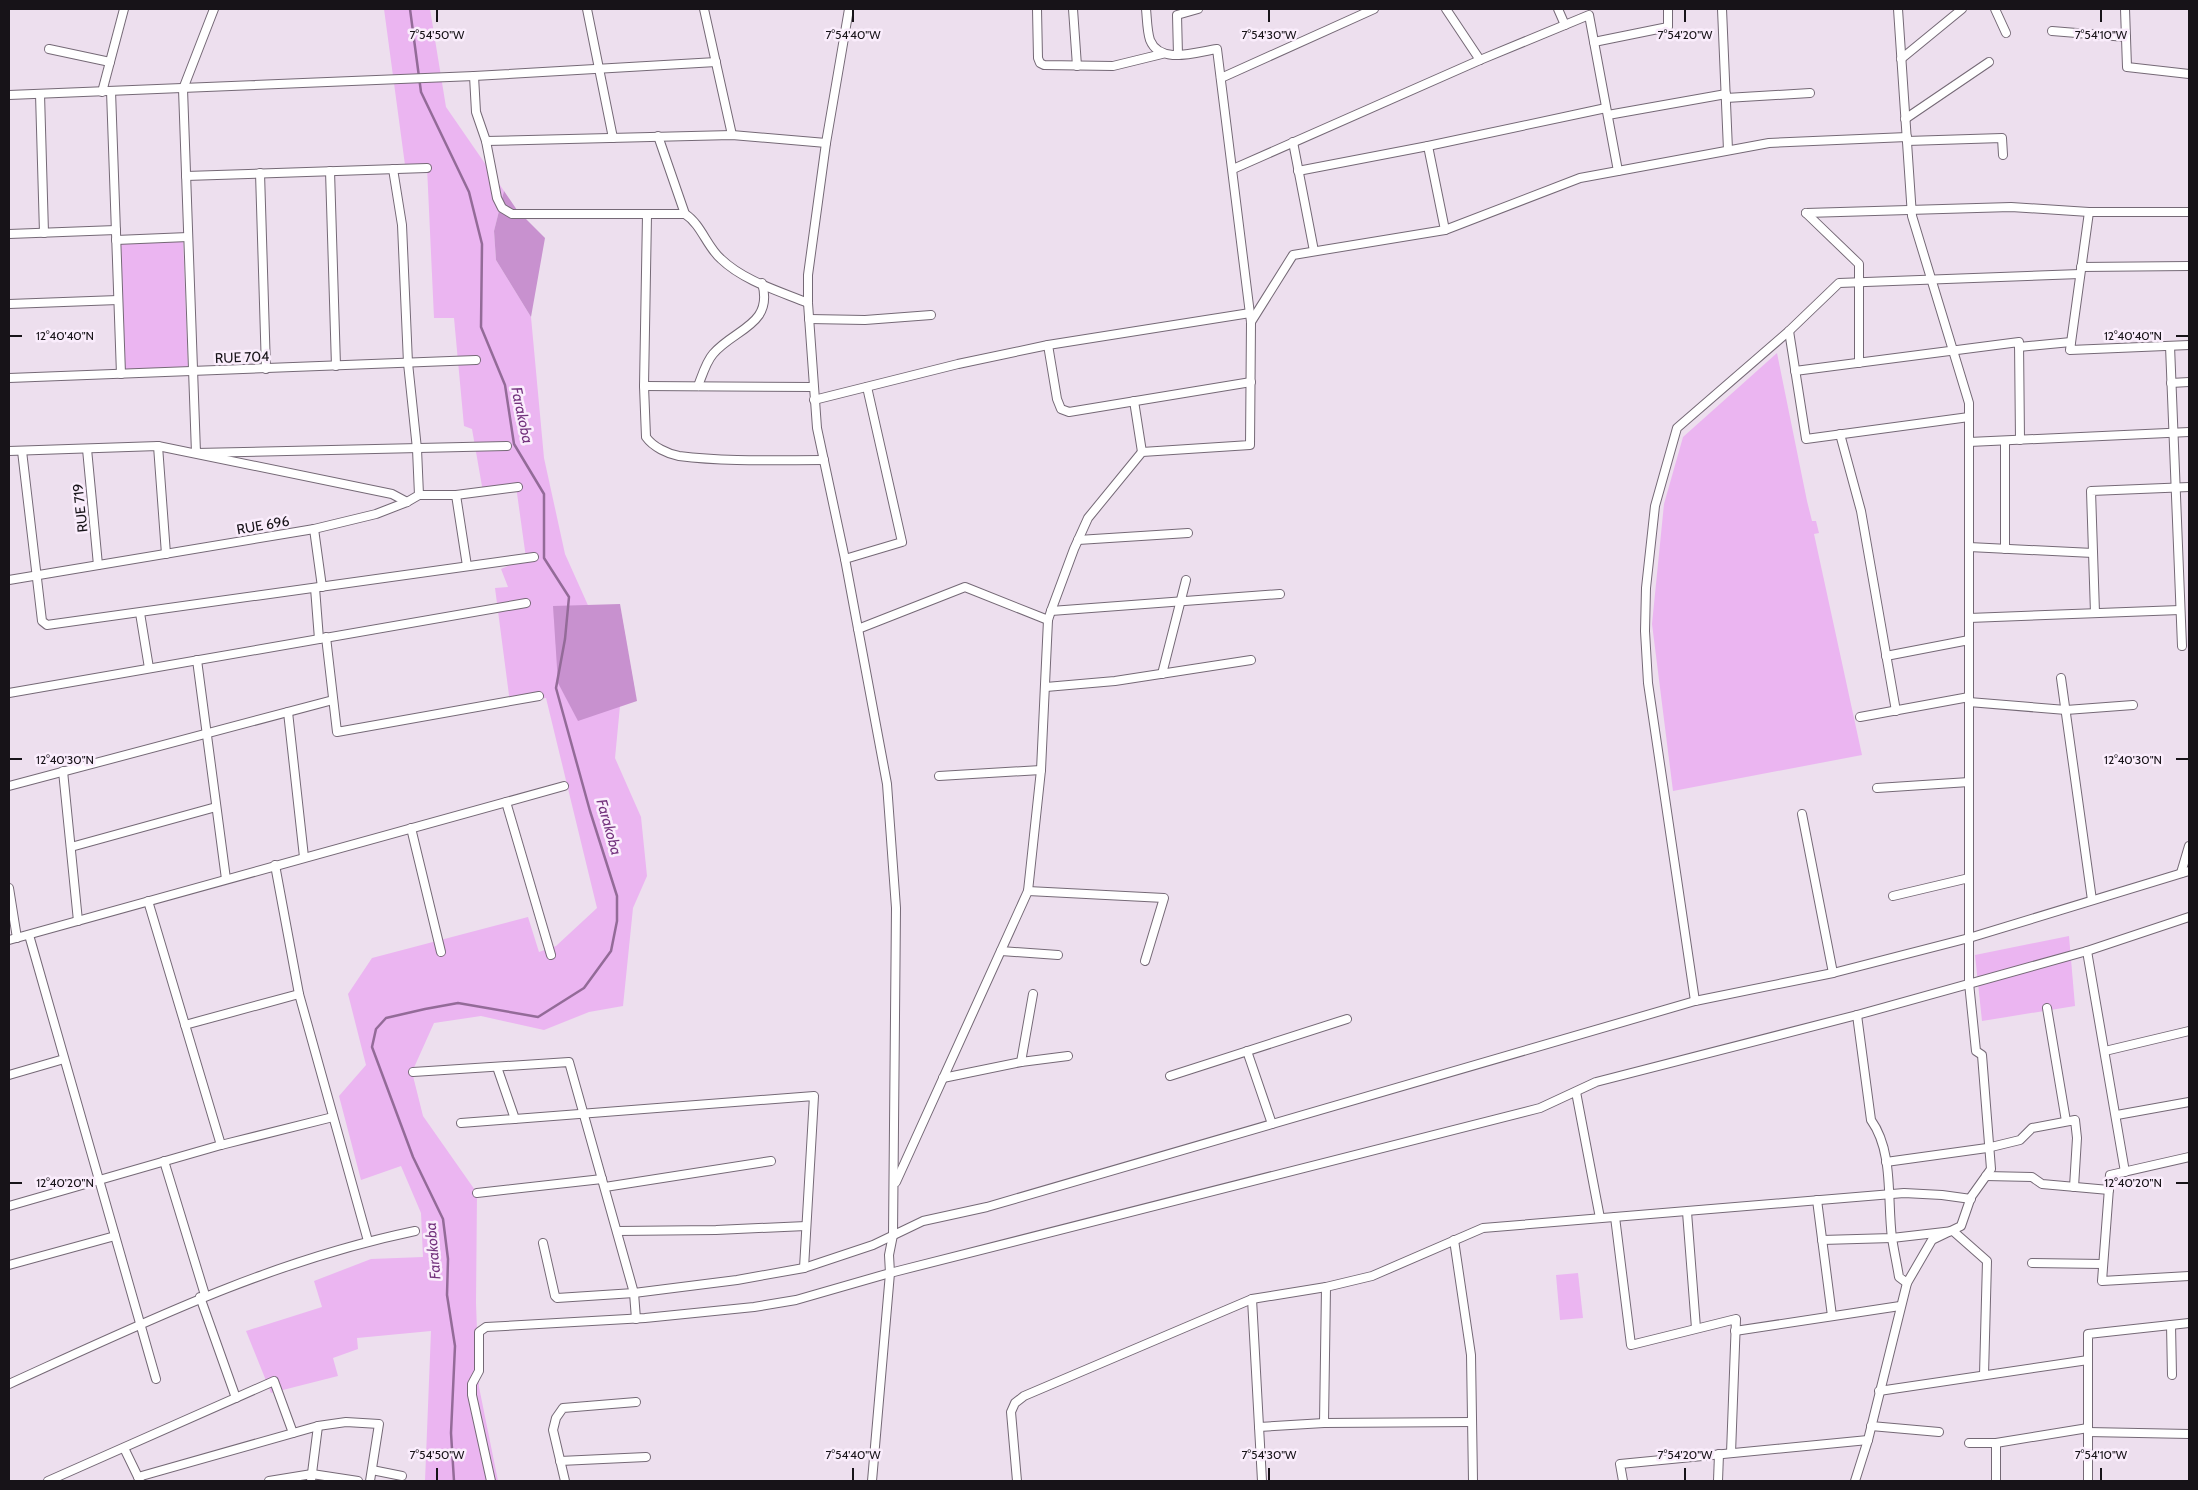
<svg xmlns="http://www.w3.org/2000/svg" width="2198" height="1490" font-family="Cabin,sans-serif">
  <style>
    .green { fill: #ebb5f1 }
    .forest { fill: #c891cf }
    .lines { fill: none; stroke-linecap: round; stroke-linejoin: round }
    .stream { stroke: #936b98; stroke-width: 2.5 }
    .street-casing { stroke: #756976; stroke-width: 10 }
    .street { stroke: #fff; stroke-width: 8 }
    .ticks { fill: none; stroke: #171318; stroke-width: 2 }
    .labels { text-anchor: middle; stroke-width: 5; stroke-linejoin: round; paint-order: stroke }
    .street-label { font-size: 14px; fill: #171318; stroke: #faedfc }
    .water-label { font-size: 15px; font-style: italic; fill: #73327d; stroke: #faedfc }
    .ticks-label { font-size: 12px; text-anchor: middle; fill: #171318; stroke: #faedfc; stroke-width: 5; stroke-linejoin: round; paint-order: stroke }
  </style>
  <rect width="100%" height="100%" fill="#eddfee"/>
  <!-- green -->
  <g class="green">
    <polygon points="384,9 430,9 446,107 504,191 494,231 496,260 531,317 544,458 565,554 591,612 620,706 615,758 641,817 647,876 633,908 623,1006 589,1012 544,1030 481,1016 434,1023 412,1072 423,1116 477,1193 476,1303 479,1387 498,1481 425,1481 431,1331 357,1338 358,1349 333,1358 338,1376 271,1393 246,1331 322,1307 314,1281 371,1259 423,1257 421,1213 401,1166 361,1180 339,1096 366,1065 348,994 372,958 528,917 539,952 556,946 597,908 546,698 510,703 495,588 508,587 501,569 526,558 516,486 483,492 472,429 464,426 454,318 434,318 427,167 405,165"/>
    <polygon points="183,238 188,368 125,370 121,240"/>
    <polygon points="1777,353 1807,501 1812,521 1816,521 1819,533 1814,534 1862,755 1673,791 1652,624 1664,504 1683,437"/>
    <polygon points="2069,936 2075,1006 1982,1021 1975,955"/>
    <polygon points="1578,1273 1583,1318 1560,1320 1556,1275"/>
  </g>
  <!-- forest -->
  <g class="forest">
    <polygon points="504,191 517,210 545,238 531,317 496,260 494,231"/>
    <polygon points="620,604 637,701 578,721 558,683 553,606"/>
  </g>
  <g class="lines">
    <!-- stream -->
    <polyline class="stream" points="410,9 421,92 469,192 482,244 481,327 505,385 514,444 544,494 544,558 569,597 565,639 556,688 590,811 617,896 617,921 611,951 584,988 538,1017 458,1003 425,1009 386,1018 376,1029 372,1047 413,1157 443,1219 448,1259 447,1295 455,1346 451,1433 454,1481"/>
    <defs>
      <g id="street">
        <polyline points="214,9 183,89 196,453 507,446"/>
        <polyline points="587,9 613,138"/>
        <polyline points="704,9 732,135"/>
        <polyline points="849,9 826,143 808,275 808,303 817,428 845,559 887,784 896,908 893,1235 889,1255 890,1273 872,1481"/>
        <polyline points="1037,9 1038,58 1040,63 1044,65 1113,66 1162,54"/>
        <polyline points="1073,9 1077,66"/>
        <polyline points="1446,9 1480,60"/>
        <polyline points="1558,9 1565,25"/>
        <polyline points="1722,9 1728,150"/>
        <polyline points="1995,9 2006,33"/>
        <polyline points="2125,9 2127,67 2189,74"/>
        <polyline points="2052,31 2126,37"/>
        <polyline points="1594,42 1668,27 1668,9"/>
        <polyline points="49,49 110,62"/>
        <polyline points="1178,55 1177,15 1198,9"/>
        <polyline points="1901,59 1962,9"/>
        <path d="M474,76L476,112L486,141L497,198L502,208L512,214H685C701,224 707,247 721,259C744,281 779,291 808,303"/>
        <polyline points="1221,78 1374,9"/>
        <polyline points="111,91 121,374"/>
        <polyline points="102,92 124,9"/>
        <polyline points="40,94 44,233"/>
        <polyline points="9,95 474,76 716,62"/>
        <polyline points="1726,98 1810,93"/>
        <polyline points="1608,115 1726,94"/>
        <polyline points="1905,119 1989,62"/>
        <polyline points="658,136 685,214"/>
        <polyline points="486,141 732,135 826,143"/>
        <polyline points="1907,141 2002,138 2003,155"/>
        <polyline points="1293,142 1314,251"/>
        <polyline points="1428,146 1445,230"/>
        <polyline points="393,169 402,225 408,363 417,449 419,495"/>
        <polyline points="1233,169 1480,60 1589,15 1618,171"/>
        <polyline points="330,171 336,366"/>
        <polyline points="1298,171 1428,146 1606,108"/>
        <polyline points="260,173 266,369"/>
        <polyline points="186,176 427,168"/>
        <polyline points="2089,212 2070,350 2189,345"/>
        <polyline points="1806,213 2011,207 2089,212 2189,212"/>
        <polyline points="1806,213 1859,264 1859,363"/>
        <path d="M647,215L644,386L646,437C653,447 668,454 679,456C726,462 777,460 824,460"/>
        <polyline points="9,234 116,230"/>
        <polyline points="116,240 188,237"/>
        <polyline points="2081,267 2189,266"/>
        <polyline points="9,304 118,300"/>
        <polyline points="809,319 865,320 931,315"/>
        <polyline points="1251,322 1293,255 1445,230 1580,178 1618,171 1769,143 1907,137"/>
        <polyline points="1789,331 1806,439 1969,417"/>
        <polyline points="1048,345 1057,399 1061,409 1069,412 1251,382"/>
        <polyline points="2170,346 2182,646"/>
        <polyline points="2019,347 2071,342"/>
        <polyline points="1795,371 2019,342 2020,440"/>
        <polyline points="9,378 476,360"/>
        <polyline points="2171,383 2189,382"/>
        <polyline points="644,386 813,387"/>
        <path d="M698,386C702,376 706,362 713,354C734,329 774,325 762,283"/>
        <polyline points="814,400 958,364 1048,345 1250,313"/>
        <polyline points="1134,401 1142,452"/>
        <polyline points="1840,434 1861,511 1896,711"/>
        <polyline points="2005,441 2005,549"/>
        <polyline points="1969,442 2189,432"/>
        <polyline points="158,446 166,554"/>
        <polyline points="87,449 98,565"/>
        <polyline points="9,451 158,446 392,494 407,502"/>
        <polyline points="22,451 42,621 47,625 534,557"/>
        <polyline points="456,495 467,566"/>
        <polyline points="314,529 322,587"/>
        <polyline points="1078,540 1188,533"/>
        <polyline points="1969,547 2093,553"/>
        <polyline points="845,559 902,542 867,387"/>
        <polyline points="9,580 314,529 376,514 407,502 419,495 456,495 518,487"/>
        <polyline points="315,588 319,639"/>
        <polyline points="1051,611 1280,594"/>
        <polyline points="140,613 149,668"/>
        <polyline points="2095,613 2091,491 2189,487"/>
        <polyline points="1969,618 2180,610"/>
        <polyline points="858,629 965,587 1048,620"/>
        <polyline points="326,637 337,732 539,696"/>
        <polyline points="1886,656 1969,640"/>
        <polyline points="197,660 226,879"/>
        <polyline points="1162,674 1186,580"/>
        <polyline points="2061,678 2092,900"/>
        <polyline points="1046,687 1115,681 1251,660"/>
        <polyline points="9,693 526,603"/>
        <polyline points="1969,702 2066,710 2133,705"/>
        <polyline points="288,712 304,857"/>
        <polyline points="1860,717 1969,697"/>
        <polyline points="63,771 78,921"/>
        <polyline points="939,776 1041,770"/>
        <polyline points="9,786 333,700"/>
        <polyline points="1877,788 1969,782"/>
        <polyline points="506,802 551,955"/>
        <polyline points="1802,814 1833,973"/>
        <polyline points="411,828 441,952"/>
        <polyline points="71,847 216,807"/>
        <polyline points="275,865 299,994 368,1241"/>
        <polyline points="2181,873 2189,846"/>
        <polyline points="9,888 17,938"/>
        <polyline points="1028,891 1164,898 1145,961"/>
        <polyline points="1893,896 1969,878"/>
        <polyline points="148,901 221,1145"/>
        <polyline points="29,935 156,1379"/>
        <polyline points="9,940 564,786"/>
        <polyline points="1001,951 1058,955"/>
        <polyline points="2087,951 2125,1172"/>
        <polyline points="1695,1001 1648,683 1645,631 1646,588 1655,506 1677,428 1789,331 1839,283 2080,274"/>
        <polyline points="2047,1008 2066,1121"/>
        <path d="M1857,1015L1871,1120C1894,1152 1887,1200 1892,1238C1894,1251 1897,1264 1899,1277L1907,1283"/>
        <polyline points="185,1025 299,994"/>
        <polyline points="1247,1051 1272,1124"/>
        <polyline points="2105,1051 2189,1031"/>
        <polyline points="1021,1062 1033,994"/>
        <polyline points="497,1067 515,1119"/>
        <polyline points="413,1072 569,1062 634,1293 636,1319"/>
        <polyline points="9,1075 64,1059"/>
        <polyline points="1170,1076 1347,1019"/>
        <polyline points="943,1078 1021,1062 1068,1056"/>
        <polyline points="1576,1092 1600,1218"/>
        <polyline points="2117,1115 2189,1102"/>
        <polyline points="461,1123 814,1096 804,1268"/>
        <polyline points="2189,1157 2110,1175 2102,1281 2189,1276"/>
        <polyline points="164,1161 205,1295"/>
        <polyline points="1886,1162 1987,1148 2020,1140 2032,1128 2075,1120 2077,1138 2074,1187"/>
        <polyline points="1986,1176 2032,1177 2042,1184 2109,1190"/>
        <path d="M896,1182L1028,891L1041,770L1048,620L1051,611L1074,549L1088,518L1142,452L1250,445L1251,322L1217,49C1196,52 1160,65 1150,40C1147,31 1147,18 1146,9"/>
        <polyline points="605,1187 771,1161"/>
        <polyline points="477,1193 602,1179"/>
        <polyline points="1817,1200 1832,1316"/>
        <polyline points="9,1206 221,1145 333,1117"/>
        <polyline points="1687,1212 1696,1328"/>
        <polyline points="1615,1217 1631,1345 1736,1319 1731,1453"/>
        <polyline points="617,1231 716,1230 806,1226"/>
        <polyline points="1454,1240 1471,1355 1473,1481"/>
        <polyline points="1822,1240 1892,1238 1953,1231 1987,1261 1984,1375"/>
        <polyline points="543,1243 555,1296 557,1298 634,1293 737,1280 804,1268 873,1245 923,1221 987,1207 1695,1001 1833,973 1969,938 2189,871"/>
        <polyline points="2032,1263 2103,1264"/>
        <polyline points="9,1265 115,1236"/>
        <polyline points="200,1297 236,1398"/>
        <polyline points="1252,1299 1262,1481"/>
        <polyline points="2171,1325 2172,1375"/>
        <polyline points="1735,1331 1900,1306"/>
        <path d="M9,1384C143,1323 270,1261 415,1231"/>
        <polyline points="1879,1391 2088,1360"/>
        <polyline points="1324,1423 1326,1287"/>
        <polyline points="1871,1426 1939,1432"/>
        <polyline points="1259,1427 1324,1423 1472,1422"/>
        <polyline points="2088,1432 2189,1434"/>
        <polyline points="1969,1443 1996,1443 2088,1428"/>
        <polyline points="1996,1443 1996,1481"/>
        <polyline points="124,1448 140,1481"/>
        <polyline points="560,1461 646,1457"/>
        <polyline points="372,1470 402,1476"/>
        <polyline points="138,1477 318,1426 346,1422 379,1424 370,1481"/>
        <polyline points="48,1481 274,1381 293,1433"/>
        <polyline points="269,1481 312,1474 358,1481"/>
        <polyline points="311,1481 318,1426"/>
        <polyline points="491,1481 472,1395 472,1384 479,1371 479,1332 486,1327 645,1318 754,1307 796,1300 890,1273 1540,1108 1596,1082 1857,1015 2087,951 2189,917"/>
        <polyline points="565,1481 553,1430 556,1418 563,1408 636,1402"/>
        <polyline points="1017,1481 1011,1412 1015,1403 1024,1396 1252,1299 1326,1287 1372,1276 1483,1228 1904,1193 1942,1195 1971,1199"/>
        <polyline points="1623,1481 1620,1464 1868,1440"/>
        <polyline points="1718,1481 1719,1454"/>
        <polyline points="1855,1481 1868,1440 1907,1283 1932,1240 1961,1226 1971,1197 1991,1169 1982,1055 1976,1051 1969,983 1969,403 1912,216 1898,9"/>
        <polyline points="2088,1481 2088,1334 2189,1323"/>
      </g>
    </defs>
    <!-- street casing -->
    <use href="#street" class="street-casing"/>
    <!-- street -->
    <use href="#street" class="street"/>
  </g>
  <!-- ticks -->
  <path class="ticks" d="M437,10V22M853,10V22M1269,10V22M1685,10V22M2101,10V22M10,336H22M2176,336H2188M10,759H22M2176,759H2188M10,1183H22M2176,1183H2188M437,1468V1480M853,1468V1480M1269,1468V1480M1685,1468V1480M2101,1468V1480"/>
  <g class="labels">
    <!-- street labels -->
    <g class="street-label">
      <text transform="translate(242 357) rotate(-2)" y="5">RUE 704</text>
      <text transform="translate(80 508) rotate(-96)" y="5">RUE 719</text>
      <text transform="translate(263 525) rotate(-10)" y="5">RUE 696</text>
    </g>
    <!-- water labels -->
    <g class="water-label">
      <text transform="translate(522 415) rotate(78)" y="5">Farakoba</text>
      <text transform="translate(609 827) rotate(74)" y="5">Farakoba</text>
      <text transform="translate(433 1251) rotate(-95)" y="5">Farakoba</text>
    </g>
  </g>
  <g class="ticks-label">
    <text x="437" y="39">7°54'50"W</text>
    <text x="853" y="39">7°54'40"W</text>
    <text x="1269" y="39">7°54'30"W</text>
    <text x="1685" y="39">7°54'20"W</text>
    <text x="2101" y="39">7°54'10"W</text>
    <text x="65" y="340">12°40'40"N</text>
    <text x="2133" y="340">12°40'40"N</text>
    <text x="65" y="764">12°40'30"N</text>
    <text x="2133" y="764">12°40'30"N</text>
    <text x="65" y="1187">12°40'20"N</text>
    <text x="2133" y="1187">12°40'20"N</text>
    <text x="437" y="1459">7°54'50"W</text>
    <text x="853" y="1459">7°54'40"W</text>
    <text x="1269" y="1459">7°54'30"W</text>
    <text x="1685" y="1459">7°54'20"W</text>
    <text x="2101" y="1459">7°54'10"W</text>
  </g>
  <!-- border -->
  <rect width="2198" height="1490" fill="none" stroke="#171318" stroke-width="20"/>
</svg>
